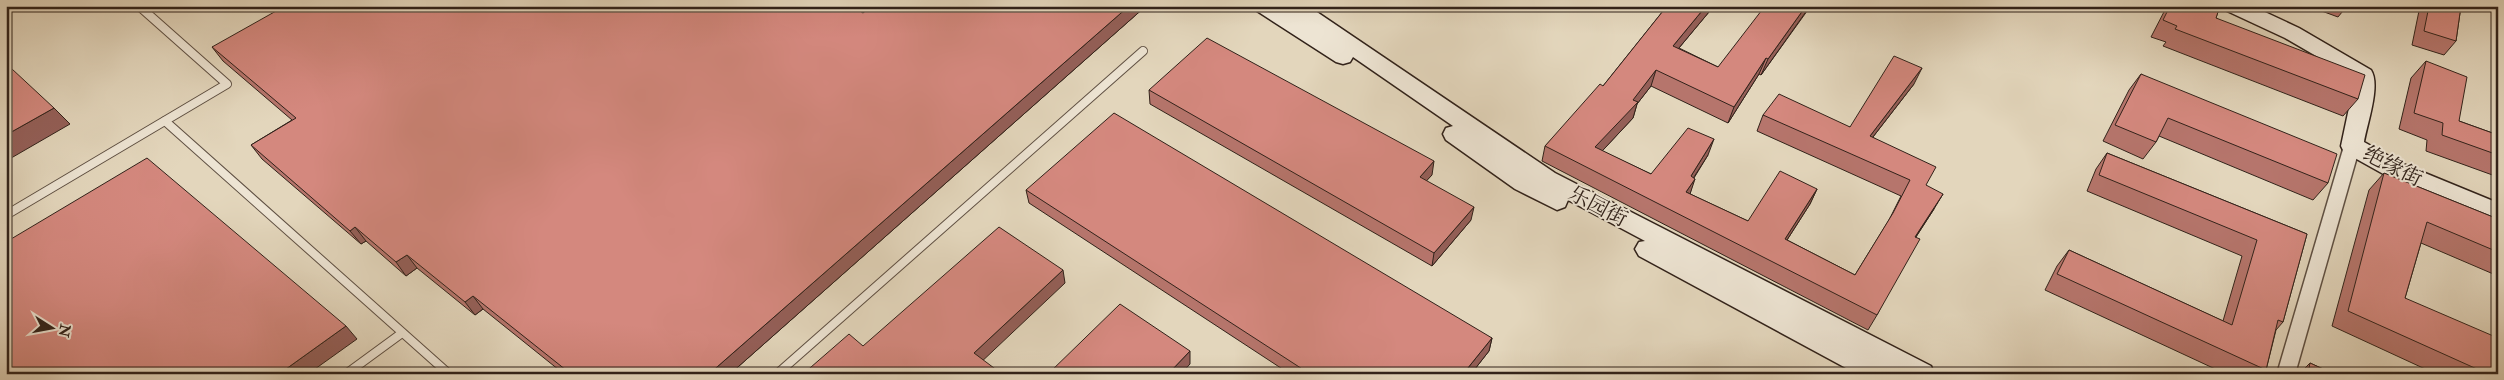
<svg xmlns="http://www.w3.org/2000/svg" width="2504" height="380" font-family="'IM FELL Double Pica','Noto Serif SC',serif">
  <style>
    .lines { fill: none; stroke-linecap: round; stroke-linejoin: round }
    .lane-casing { stroke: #5e4f42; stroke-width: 10 }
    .street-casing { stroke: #5e4f42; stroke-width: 3 }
    .secondary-casing { stroke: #31221a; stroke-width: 3 }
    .lane { stroke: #ede4d3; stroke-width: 8 }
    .street { fill: #ede4d3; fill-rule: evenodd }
    .secondary { fill: #ede4d3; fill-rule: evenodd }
    .wall { fill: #b6756c; stroke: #31221a }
    .shaded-wall { fill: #945f58; stroke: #31221a }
    .building { fill: #d4887e; stroke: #31221a }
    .labels { text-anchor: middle; stroke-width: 4; stroke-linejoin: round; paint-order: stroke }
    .street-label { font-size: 21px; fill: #31221a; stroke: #ede4d3 }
  </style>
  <rect width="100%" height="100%" fill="#e3d6bc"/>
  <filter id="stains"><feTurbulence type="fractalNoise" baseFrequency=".004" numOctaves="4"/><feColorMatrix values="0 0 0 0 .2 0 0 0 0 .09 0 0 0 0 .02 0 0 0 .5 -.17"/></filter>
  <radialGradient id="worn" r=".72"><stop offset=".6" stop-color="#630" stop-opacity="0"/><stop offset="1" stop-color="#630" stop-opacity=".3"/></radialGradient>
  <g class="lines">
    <defs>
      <g id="lane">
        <polyline points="165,121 449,374"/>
        <polyline points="6,215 227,84 139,6"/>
        <polyline points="346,374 402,333"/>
        <polyline points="777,374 1143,51"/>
      </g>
      <polygon id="street" points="2352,140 2358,142 2360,146 2295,374 2277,374 2344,146 2346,142"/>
      <g id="secondary">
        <polygon points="1254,6 1279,6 1286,11 1283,6 1308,6 1555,173 1931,366 1934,374 1898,374 1890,369 1892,374 1857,374 1639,256 1635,249 1639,242 1645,241 1568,200 1565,207 1557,210 1515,189 1446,140 1443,134 1446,128 1453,126 1353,57 1350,62 1343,64 1336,62 1257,11"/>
        <path d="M2224,6H2252L2299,28L2371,70C2381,85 2367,124 2364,142L2403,164L2498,203V222L2387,176L2344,152L2341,146L2353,89L2354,78L2285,38L2227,11Z"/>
      </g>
    </defs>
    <!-- lane casing -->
    <use href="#lane" class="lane-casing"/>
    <!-- street casing -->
    <use href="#street" class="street-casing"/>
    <!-- secondary casing -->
    <use href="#secondary" class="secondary-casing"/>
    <!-- lane -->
    <use href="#lane" class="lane"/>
    <!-- street -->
    <use href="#street" class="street"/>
    <!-- secondary -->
    <use href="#secondary" class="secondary"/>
  </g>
  <!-- wall -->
  <g class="wall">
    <polygon points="1146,6 730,374 564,374 483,309 475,315 417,268 406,276 366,241 361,244 262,159 251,145 292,120 223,61 212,47 863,13"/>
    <polygon points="1667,6 1714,6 1679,48 1718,67 1810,7 1761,75 1759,74 1728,123 1651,86 1637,104 1633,118 1602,151 1651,174 1708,155 1694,178 1690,194 1748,221 1817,189 1810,204 1787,240 1855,275 1889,220 1901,196 1757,131 1763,115 1850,127 1914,84 1873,137 1926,185 1934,209 1916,237 1877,315 1868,330 1542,161 1545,146 1603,86"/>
    <polygon points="2167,6 2220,6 2216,18 2358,99 2343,116 2163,46 2166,42 2151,37"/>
    <polygon points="2308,6 2347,6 2338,17"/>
    <polygon points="2420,6 2461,6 2456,41 2444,55 2412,45"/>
    <polygon points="2426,61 2459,121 2498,135 2498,177 2426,151 2427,140 2399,129 2411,78"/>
    <polygon points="2141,74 2328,183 2313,200 2159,136 2156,142 2143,159 2103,141 2129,90"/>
    <polygon points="1149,90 1432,175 1426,181 1471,220 1432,266 1150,104"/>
    <polygon points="2107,153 2307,234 2283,322 2276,330 2266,370 2262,374 2226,374 2045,290 2057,266 2069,250 2223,321 2242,256 2087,191 2096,169"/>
    <polygon points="2384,173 2498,219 2498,276 2421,243 2405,298 2498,374 2436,374 2332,326 2369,190"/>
    <polygon points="1026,190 1492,338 1489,351 1471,374 1290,374 1029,203"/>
    <polygon points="2310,363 2334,374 2299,374"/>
  </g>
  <!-- shaded-wall -->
  <g class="shaded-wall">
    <polygon points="1129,6 1146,6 730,374 709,374"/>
    <polygon points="1706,6 1714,6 1668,61 1673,46"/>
    <polygon points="1806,6 1810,6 1761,75 1768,59"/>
    <polygon points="1766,58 1759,74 1728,123 1734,107"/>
    <polygon points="1922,68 1914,84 1862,151 1870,136"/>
    <polygon points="1656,70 1651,86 1637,104 1633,118 1591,163 1595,147"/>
    <polygon points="54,108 70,124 6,161 6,135"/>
    <polygon points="1714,139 1708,155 1685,191 1691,176"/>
    <polygon points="1434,161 1432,175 1418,190 1420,177"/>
    <polygon points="1695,179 1690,194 1686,192"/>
    <polygon points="1817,189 1810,204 1778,254 1785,239"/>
    <polygon points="1943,194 1934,209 1906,252 1915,237"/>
    <polygon points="1474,207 1471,220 1432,266 1434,253"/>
    <polygon points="355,227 366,241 361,244 350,231"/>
    <polygon points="407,255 417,268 406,276 396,262"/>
    <polygon points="1063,270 1065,283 977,366 974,353"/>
    <polygon points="473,296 483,309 475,315 465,302"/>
    <polygon points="346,326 357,339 308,374 279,374"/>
    <polygon points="1492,338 1489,351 1471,374 1463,374"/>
    <polygon points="1190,351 1190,364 1181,374 1168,374"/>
  </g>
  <!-- building -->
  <g class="building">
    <polygon points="285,6 852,6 863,13 872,6 1129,6 709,374 571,374 473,296 465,302 407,255 396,262 355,227 350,231 251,145 296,118 212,47"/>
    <polygon points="1667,6 1706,6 1673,46 1718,67 1765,6 1806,6 1768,59 1766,58 1734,107 1656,70 1633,100 1638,102 1595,147 1651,174 1688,128 1714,139 1691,176 1695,179 1686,192 1748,221 1780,171 1817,189 1785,239 1855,275 1893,213 1910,180 1763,115 1779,94 1850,127 1894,56 1922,68 1870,136 1936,167 1926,185 1943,194 1915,237 1920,239 1877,315 1545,146 1600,84 1603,86"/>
    <polygon points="2170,6 2220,6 2216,18 2365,75 2358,99 2175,29 2177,26 2163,20"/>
    <polygon points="2429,6 2461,6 2456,41 2424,31"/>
    <polygon points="1207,38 1434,161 1420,177 1474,207 1434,253 1149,90"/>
    <polygon points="2426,61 2467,77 2459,121 2498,135 2498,155 2442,135 2443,123 2414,113"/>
    <polygon points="12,69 54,108 6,135 6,71"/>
    <polygon points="2141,74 2337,154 2328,183 2168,118 2156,142 2115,125"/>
    <polygon points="1114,113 1492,338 1463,374 1310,374 1026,190"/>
    <polygon points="2107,153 2307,234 2283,322 2278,320 2266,370 2057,274 2069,250 2232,325 2257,240 2099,175"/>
    <polygon points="147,158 346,326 279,374 6,374 6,242"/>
    <polygon points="2384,173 2498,219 2498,252 2427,222 2405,298 2498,338 2498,374 2488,374 2348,311"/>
    <polygon points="999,227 1063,270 974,353 1002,374 803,374 849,334 863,346"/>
    <polygon points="1120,304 1190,351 1168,374 1048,374"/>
    <polygon points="2310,363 2334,374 2308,374"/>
    <polygon points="1226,370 1232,374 1222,374"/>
  </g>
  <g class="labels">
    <!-- street labels -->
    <g class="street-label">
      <text transform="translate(2393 166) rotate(27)" y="7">绝缘街</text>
      <text transform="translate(1598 206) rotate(28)" y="7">乐园街</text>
    </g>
  </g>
  <!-- margin -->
  <rect width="2504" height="380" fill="none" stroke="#e3d6bc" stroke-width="25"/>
  <rect x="8" y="8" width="2489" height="365" fill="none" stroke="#31221a" stroke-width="2.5"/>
  <rect x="12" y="12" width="2479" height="355" fill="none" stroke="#31221a"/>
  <!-- north arrow -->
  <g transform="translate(52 328) rotate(101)" stroke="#ede4d3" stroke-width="4" paint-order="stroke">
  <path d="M0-4L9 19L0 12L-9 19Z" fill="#31221a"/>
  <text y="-8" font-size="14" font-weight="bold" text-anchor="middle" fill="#31221a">N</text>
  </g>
  <rect width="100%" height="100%" filter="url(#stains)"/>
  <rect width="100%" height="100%" fill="url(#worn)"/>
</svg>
